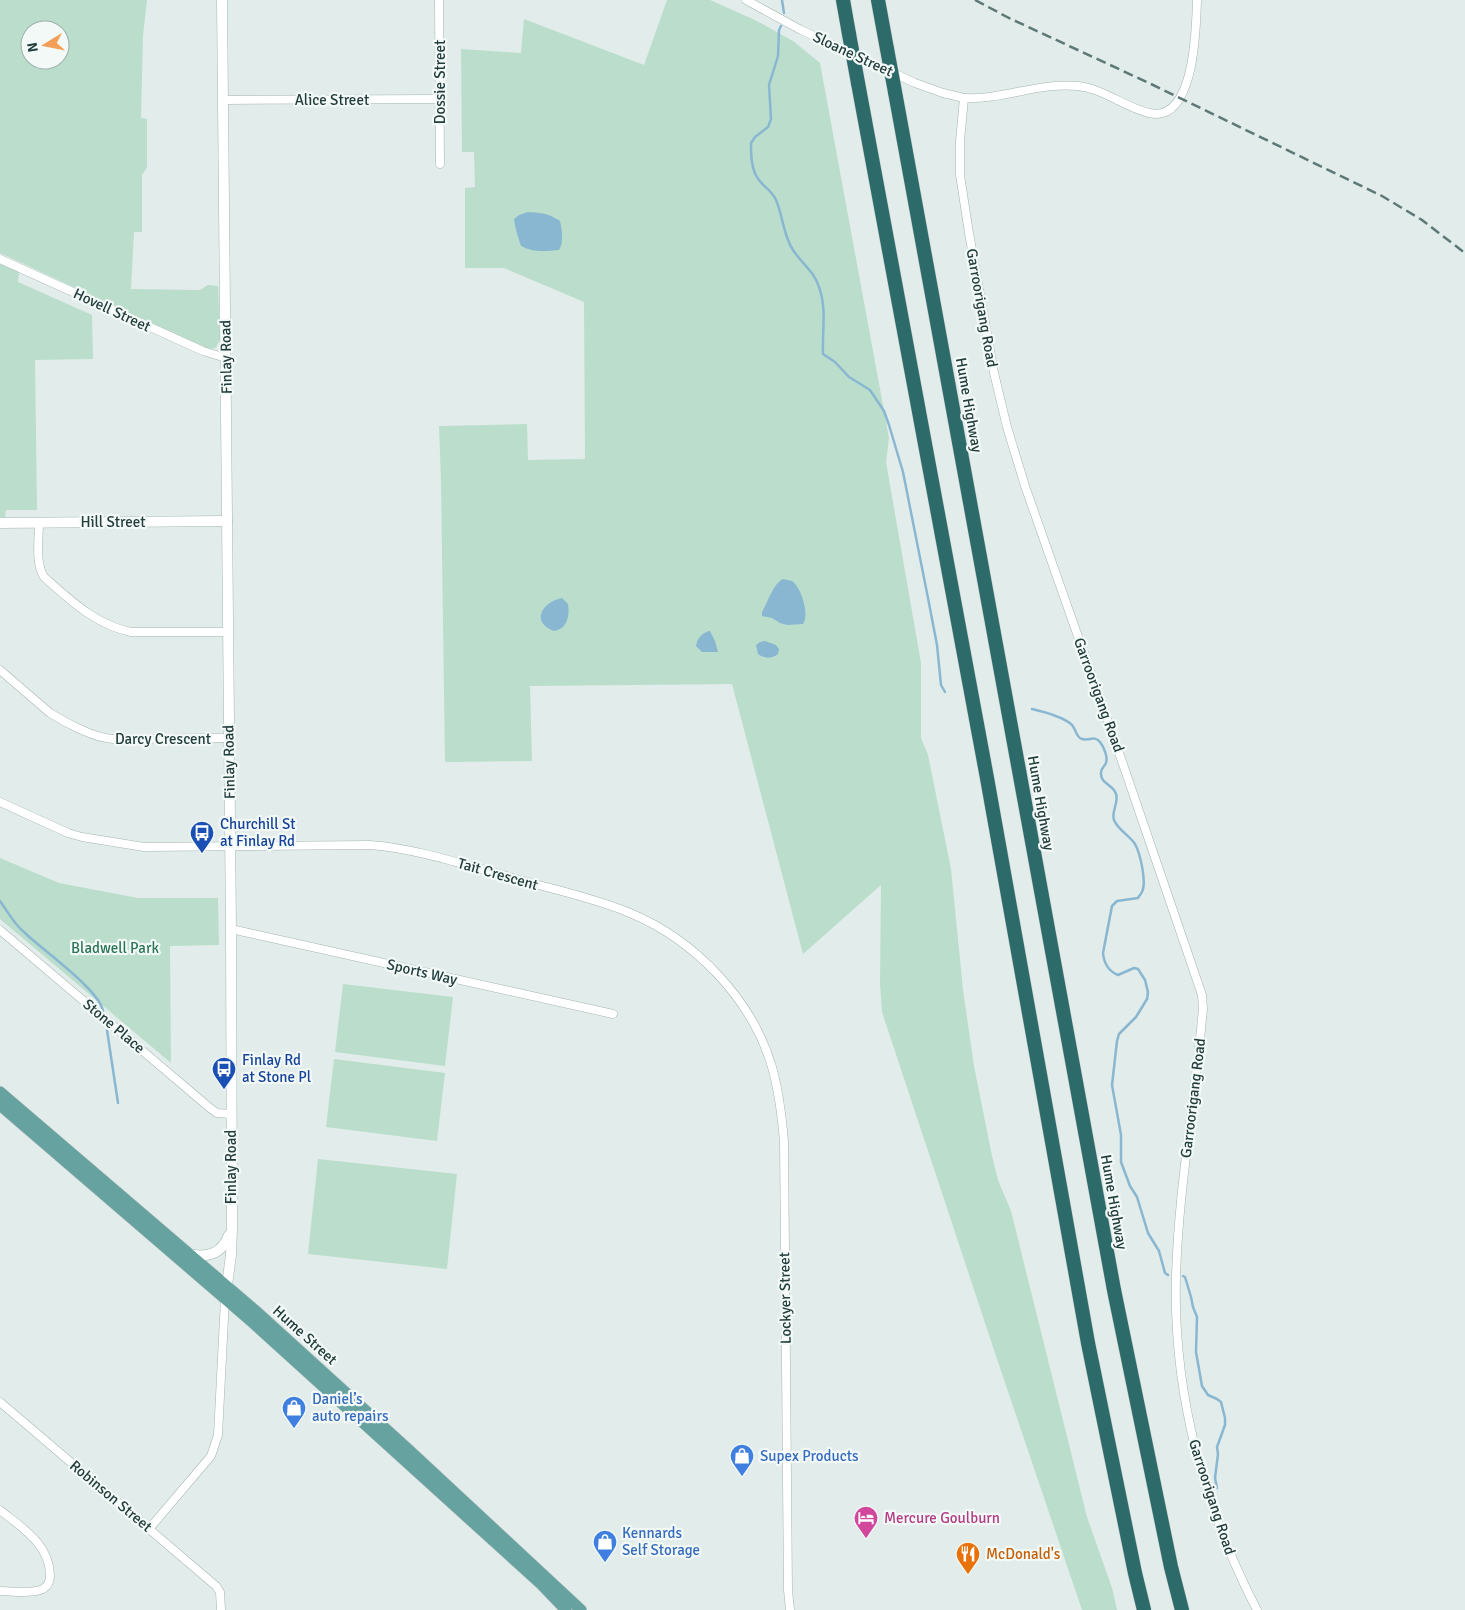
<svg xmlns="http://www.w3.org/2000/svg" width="1465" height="1610" font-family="Signika,sans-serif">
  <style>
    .green { fill: #badecb; fill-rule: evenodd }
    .water { fill: #89b7d2 }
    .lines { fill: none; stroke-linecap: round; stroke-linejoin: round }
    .stream { stroke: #89b7d2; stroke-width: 2.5 }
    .street-casing { stroke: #a5b4b2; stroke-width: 9 }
    .secondary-casing { stroke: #a0b8b4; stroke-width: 11 }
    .primary-casing { stroke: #c1c9c8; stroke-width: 12 }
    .highway-casing { stroke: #c1c9c8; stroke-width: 15 }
    .street { stroke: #fff; stroke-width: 8 }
    .secondary { stroke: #fff; stroke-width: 10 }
    .primary { stroke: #66a29f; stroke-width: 11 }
    .highway { stroke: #2d6a6a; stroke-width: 14 }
    .rail { stroke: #5c7977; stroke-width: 2.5; stroke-dasharray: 10 5; stroke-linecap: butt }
    .highway-bridge-casing { stroke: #c1c9c8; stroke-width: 15; stroke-linecap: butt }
    .highway-bridge { stroke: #2d6a6a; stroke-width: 14 }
    .labels { text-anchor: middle; stroke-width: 4.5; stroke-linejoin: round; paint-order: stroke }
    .street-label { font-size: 15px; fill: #223d3c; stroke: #f2f9f7 }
    .transit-label { font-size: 15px; fill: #164399; stroke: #f2f9f7; text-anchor: start }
    .park-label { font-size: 15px; fill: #2b7457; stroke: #f2f9f7 }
    .shop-label { font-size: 15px; fill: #366cbe; stroke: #f2f9f7; text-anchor: start }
    .hotel-label { font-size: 15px; fill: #b23c85; stroke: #f2f9f7; text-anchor: start }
    .food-label { font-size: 15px; fill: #c56008; stroke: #f2f9f7; text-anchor: start }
  </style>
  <rect width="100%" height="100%" fill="#e2ecea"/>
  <!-- green -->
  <g class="green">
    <path d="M0,0H147L143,36L141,118L147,119V167L142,175V232H134L131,289L200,290L208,285L218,286L220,339L216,348L208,349L0,253ZM30,30H60V60H30Z"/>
    <polygon points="667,0 710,0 755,20 793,41 820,63 889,438 886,462 921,663 921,738 928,755 951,869 963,990 974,1066 992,1156 998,1180 1011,1211 1087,1517 1112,1588 1117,1610 1082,1610 996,1356 882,1012 880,983 881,885 803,954 732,684 530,686 532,761 445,762 441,481 439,426 527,424 528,460 585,459 584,302 504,268 465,268 465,188 475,187 474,152 462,152 461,49 521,53 524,19 644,65"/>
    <polygon points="0,264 19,272 18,282 92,315 93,359 35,360 37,510 6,510 5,517 0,517"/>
    <polygon points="0,858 59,883 138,898 218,898 219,945 170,946 171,1063 0,919"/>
    <polygon points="343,984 453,997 445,1066 335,1052"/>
    <polygon points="334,1059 445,1073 437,1141 326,1127"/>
    <polygon points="318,1159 457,1174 447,1269 308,1254"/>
  </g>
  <!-- water -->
  <g class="water">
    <path d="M528,212C543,213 547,213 560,221C562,230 564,243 559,250C545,251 534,253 521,246C518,237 515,228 514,219L519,215Z"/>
    <path d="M783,579C786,580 789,580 792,581C801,587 810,615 803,624L787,625L780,623L772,618L762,616V612C768,602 773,584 783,579Z"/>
    <path d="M562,598L568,604C570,616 567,629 554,631C530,622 542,602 562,598Z"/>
    <path d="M710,631L715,641L718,652H702L696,646C697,638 703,632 710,631Z"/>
    <path d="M765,641L776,645L779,649L778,654C771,659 765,659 758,654L756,645L760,642Z"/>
  </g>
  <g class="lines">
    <!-- stream -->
    <g class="stream">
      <polyline points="782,0 784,13"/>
      <path d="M781,26L779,30L778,56L769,85L771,119L768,127L755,137L751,143C751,155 751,170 759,180C764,187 772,191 776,200C783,216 783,235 793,250C802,264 814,271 819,287C827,309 822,331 823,354L835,362L849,377L870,390L884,411L889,425L903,472L928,598L937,645L941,685L945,692"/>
      <path d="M1032,709C1045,712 1061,716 1071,724C1076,728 1076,738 1082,739C1090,741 1094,735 1100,742C1104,747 1108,757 1106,763C1104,767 1100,769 1101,774C1101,784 1114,785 1116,794C1119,803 1111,811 1114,820C1118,830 1129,835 1135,844C1140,853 1147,882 1142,892C1141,894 1139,896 1138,898L1117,901L1112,906L1103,953C1104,964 1108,971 1118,975L1134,968L1138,969L1145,980L1148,992L1147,999L1136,1017L1119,1034L1117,1041L1112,1085L1121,1135V1162L1130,1186L1137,1197L1148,1233L1159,1251L1165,1273L1168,1275"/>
      <path d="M0,901C8,912 14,924 24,932C42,950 99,989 103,1011"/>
      <polyline points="107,1030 118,1103"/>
      <polyline points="1183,1276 1185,1277 1191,1297 1193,1307 1197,1317 1196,1352 1202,1386 1208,1395 1217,1399 1221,1402 1225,1418 1225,1425 1217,1447 1218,1454 1215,1478 1217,1488"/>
    </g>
    <defs>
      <g id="street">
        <polyline points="439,0 440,164"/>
        <polyline points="746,0 801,30 915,83 943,93 964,98"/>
        <path d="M1197,0C1196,28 1195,124 1149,113C1124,107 1104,89 1078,86C1039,82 1003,100 964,98L960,141V175L969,233L994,373L1007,427L1025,486L1125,770L1202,995L1203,1009L1201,1029C1193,1112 1178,1195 1176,1278C1173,1393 1204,1508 1257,1610"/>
        <polyline points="223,100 440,99"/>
        <polyline points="0,259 203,351 226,358"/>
        <path d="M39,522C39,539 35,563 44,577C70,600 96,625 131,632H227"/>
        <path d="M0,670L50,713C66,723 94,738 113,739L228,738"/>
        <path d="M0,802L68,833L82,837L144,847L370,845C420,849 468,866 517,879C555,890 594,898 630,913C695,940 752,999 772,1067C779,1092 782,1117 784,1142L788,1590L790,1610"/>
        <polyline points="231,929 613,1014"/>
        <polyline points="0,930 210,1108 217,1113 231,1114"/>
        <polyline points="0,1402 216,1586 220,1592 221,1610"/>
        <path d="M0,1510C22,1528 50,1544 50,1576C50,1581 48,1586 43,1589C33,1594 11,1591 0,1591"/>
        <polyline points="149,1529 211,1456 218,1435 225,1299"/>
      </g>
      <g id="secondary">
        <polyline points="222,0 231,929 232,1228 231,1255 226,1293"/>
        <polyline points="0,523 227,521"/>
        <path d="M188,1254C207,1258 222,1254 229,1235"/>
      </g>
      <g id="primary">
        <polyline points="0,1092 257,1312 409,1450 581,1610"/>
        <polyline points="0,1105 251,1321 541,1584 566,1610"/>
      </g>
      <g id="highway">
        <polyline points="843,0 849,34"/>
        <polyline points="878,0 887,49"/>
        <polyline points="858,83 987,778 1088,1343 1135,1573 1144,1610"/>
        <polyline points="895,92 1114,1290 1171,1567 1182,1610"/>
      </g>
    </defs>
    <!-- street casing -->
    <use href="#street" class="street-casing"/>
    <!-- secondary casing -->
    <use href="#secondary" class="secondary-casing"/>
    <!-- primary casing -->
    <use href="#primary" class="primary-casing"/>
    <!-- highway casing -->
    <use href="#highway" class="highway-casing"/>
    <!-- street -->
    <use href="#street" class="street"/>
    <!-- secondary -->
    <use href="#secondary" class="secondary"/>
    <!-- primary -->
    <use href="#primary" class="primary"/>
    <!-- highway -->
    <use href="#highway" class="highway"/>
    <!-- rail -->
    <polyline class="rail" points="975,0 1009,18 1151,84 1382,196 1422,220 1465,253"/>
    <defs>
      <g id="highway-bridge">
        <polyline points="849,34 858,83"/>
        <polyline points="887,49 895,92"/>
      </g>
    </defs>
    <!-- highway-bridge casing -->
    <use href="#highway-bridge" class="highway-bridge-casing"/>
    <!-- highway-bridge -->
    <use href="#highway-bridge" class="highway-bridge"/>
  </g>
  <!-- icons -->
  <defs>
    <symbol id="bus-pin" viewBox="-11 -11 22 30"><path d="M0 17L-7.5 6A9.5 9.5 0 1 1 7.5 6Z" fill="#1a4fb4" stroke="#f2f9f7"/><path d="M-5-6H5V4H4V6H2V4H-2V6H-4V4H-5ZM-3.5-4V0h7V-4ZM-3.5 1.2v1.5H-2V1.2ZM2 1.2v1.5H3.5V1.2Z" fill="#fff"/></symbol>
    <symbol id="shop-pin" viewBox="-11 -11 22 30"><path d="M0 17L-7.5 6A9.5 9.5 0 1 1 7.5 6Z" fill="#3f7fe0" stroke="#f2f9f7"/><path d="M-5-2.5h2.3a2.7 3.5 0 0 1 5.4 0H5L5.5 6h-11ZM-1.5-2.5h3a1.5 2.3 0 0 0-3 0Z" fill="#fff"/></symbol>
    <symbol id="hotel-pin" viewBox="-11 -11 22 30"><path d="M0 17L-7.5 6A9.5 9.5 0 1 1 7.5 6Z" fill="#d1479c" stroke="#f2f9f7"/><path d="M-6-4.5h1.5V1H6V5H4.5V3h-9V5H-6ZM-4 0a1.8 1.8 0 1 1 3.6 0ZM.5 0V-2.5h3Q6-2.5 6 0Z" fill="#fff"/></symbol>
    <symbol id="restaurant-pin" viewBox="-11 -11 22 30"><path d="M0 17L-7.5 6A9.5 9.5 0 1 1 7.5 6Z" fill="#e8710a" stroke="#f2f9f7"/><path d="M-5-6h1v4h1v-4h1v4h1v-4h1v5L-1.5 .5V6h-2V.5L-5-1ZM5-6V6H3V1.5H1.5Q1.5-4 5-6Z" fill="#fff"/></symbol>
  </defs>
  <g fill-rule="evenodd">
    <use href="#bus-pin" x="188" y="819" width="28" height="38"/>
    <use href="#bus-pin" x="210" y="1055" width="28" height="38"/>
    <use href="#shop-pin" x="280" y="1394" width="28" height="38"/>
    <use href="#shop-pin" x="728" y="1442" width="28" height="38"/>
    <use href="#hotel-pin" x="852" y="1504" width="28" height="38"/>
    <use href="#shop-pin" x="591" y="1528" width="28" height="38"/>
    <use href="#restaurant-pin" x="954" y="1540" width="28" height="38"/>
  </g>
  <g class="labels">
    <!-- street labels -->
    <g class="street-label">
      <text transform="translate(853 54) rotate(25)" y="5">Sloane Street</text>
      <text transform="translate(440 82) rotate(-90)" y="5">Dossie Street</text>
      <text x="332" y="105">Alice Street</text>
      <text transform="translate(982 308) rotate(80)" y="5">Garroorigang Road</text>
      <text transform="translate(112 310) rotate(25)" y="5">Hovell Street</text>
      <text transform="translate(226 357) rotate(-91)" y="5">Finlay Road</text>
      <text transform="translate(969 405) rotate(80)" y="5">Hume Highway</text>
      <text x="113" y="527">Hill Street</text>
      <text transform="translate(1099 695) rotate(70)" y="5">Garroorigang Road</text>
      <text x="163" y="744">Darcy Crescent</text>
      <text transform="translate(229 762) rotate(-91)" y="5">Finlay Road</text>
      <text transform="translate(1041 803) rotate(80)" y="5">Hume Highway</text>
      <text transform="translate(498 874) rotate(16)" y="5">Tait Crescent</text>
      <text transform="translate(422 972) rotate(13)" y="5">Sports Way</text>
      <text transform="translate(114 1026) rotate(40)" y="5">Stone Place</text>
      <text transform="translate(1193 1098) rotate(-83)" y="5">Garroorigang Road</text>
      <text transform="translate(231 1167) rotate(-90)" y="5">Finlay Road</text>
      <text transform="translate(1114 1202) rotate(80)" y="5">Hume Highway</text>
      <text transform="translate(785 1298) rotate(-91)" y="5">Lockyer Street</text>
      <text transform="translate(305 1335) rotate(42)" y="5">Hume Street</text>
      <text transform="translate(111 1496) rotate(40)" y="5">Robinson Street</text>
      <text transform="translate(1212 1497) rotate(72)" y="5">Garroorigang Road</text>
    </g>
    <!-- transit labels -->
    <g class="transit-label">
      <text x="220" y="829">Churchill St<tspan x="220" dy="17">at Finlay Rd</tspan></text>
      <text x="242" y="1065">Finlay Rd<tspan x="242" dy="17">at Stone Pl</tspan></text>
    </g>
    <!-- park labels -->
    <g class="park-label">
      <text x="115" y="953">Bladwell Park</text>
    </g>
    <!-- shop labels -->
    <g class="shop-label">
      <text x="312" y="1404">Daniel’s<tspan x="312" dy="17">auto repairs</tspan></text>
      <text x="760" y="1461">Supex Products</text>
      <text x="622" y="1538">Kennards<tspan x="622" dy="17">Self Storage</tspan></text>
    </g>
    <!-- hotel labels -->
    <g class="hotel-label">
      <text x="884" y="1523">Mercure Goulburn</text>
    </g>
    <!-- food labels -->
    <g class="food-label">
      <text x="986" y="1559">McDonald's</text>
    </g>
  </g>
  <!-- north arrow -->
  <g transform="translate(45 45) rotate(260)"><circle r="24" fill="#f2f9f7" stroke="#9faeac"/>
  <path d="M0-4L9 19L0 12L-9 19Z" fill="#f39f59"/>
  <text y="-8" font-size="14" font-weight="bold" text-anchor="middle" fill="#223d3c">N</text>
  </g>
</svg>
